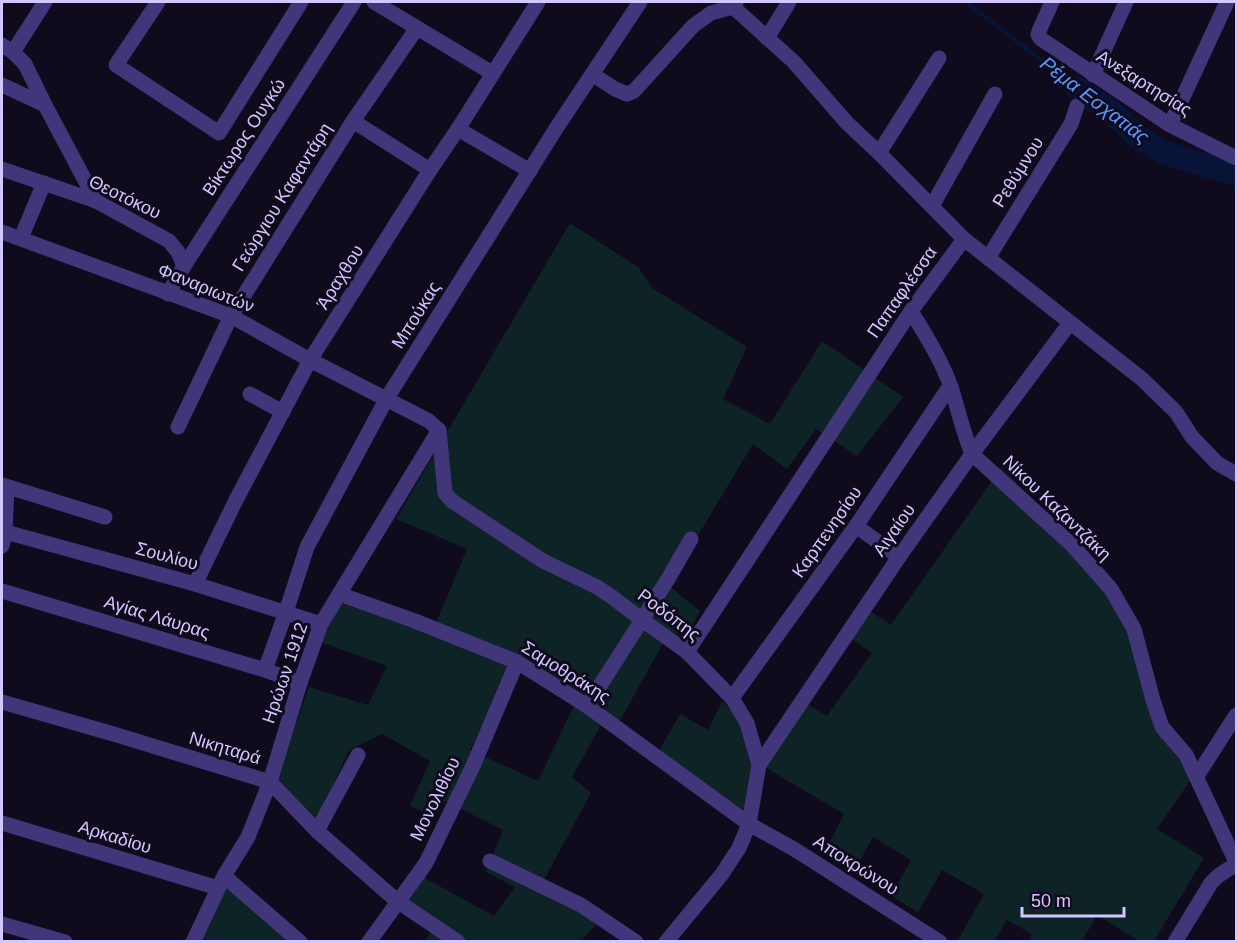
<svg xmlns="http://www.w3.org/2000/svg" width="1238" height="943" font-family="Arial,sans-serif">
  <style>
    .green { fill: #0e2326; fill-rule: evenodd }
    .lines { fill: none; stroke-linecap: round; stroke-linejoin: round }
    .stream { stroke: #081338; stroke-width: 4 }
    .river { stroke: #081338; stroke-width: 24 }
    .minor { stroke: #42367b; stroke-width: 15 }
    .labels { text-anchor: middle; stroke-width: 6; stroke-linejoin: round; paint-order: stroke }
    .street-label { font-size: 18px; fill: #d4c6ff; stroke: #100b1c }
    .water-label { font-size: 20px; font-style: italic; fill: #5498ff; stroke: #100b1c }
  </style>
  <rect width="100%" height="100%" fill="#100b1c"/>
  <!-- green -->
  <g class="green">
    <path d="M570,223L638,267L652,288L747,347L723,399L770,424L822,341L903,397L857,456L816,429L787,469L753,444L668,585L700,611L686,638L670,631L618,724L606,716L572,777L591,793L540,887L598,923L581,941H425L438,922L406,900L421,876L494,916L515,887L486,872L503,830L445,801L434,817L410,806L430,761L382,734L349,750L316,823L277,779L309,687L368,705L387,666L321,642L340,603L432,633L467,549L396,519ZM518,656L578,697L538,781L470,750Z"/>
    <polygon points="1001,468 1083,547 1120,593 1173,751 1192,778 1157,829 1204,858 1154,941 1139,941 1097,915 1082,941 1029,941 1032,934 1007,920 994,941 960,941 958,940 984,894 942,870 918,912 891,896 911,860 873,837 854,871 824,853 844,814 763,766 806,703 827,716 872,653 852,639 871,612 891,625"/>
    <polygon points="722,701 739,720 753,767 746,818 659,751 680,714 708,730"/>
    <polygon points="224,884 292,942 200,942"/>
  </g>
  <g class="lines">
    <!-- stream -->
    <polyline class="stream" points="966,2 1077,88"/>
    <!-- river -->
    <polyline class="river" points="1077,88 1113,113 1138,137 1163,152 1184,159 1236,174"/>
    <!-- minor -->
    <g class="minor">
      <polyline points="158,2 116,65 219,133 301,2"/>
      <polyline points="374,2 492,73"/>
      <polyline points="1052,2 1039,31 1038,35 1041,39 1170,125 1236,158"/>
      <polyline points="767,38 789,2"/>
      <polyline points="2,45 13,52 25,64 45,105"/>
      <polyline points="13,52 45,2"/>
      <polyline points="592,74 615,89 627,94 634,91 693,26 711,13 733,7 736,3"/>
      <polyline points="1093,75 1126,2"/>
      <polyline points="2,85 45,105 96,201"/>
      <polyline points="353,121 430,170"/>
      <polyline points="1170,125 1227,2"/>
      <polyline points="458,129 530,171"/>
      <polyline points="879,153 939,58"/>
      <polyline points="2,169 96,201 169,241 178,252 184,266"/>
      <polyline points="932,206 995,94"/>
      <polyline points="2,232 231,316 310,360 429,421 439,430 445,493 452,501 543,561 597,587 612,597 641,619 687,652 732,698 747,723 759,765 749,824 739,848 722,874 666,942"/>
      <polyline points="21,238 44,183"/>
      <polyline points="964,239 1142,379 1176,412 1192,437 1217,463 1236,474"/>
      <polyline points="988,258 1071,124 1077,106"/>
      <polyline points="168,294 184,266 354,2"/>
      <path d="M911,311C926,336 941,359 951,387C958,409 963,432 972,454L1072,545L1111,589L1134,629L1153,700L1162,727L1186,755L1236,862"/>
      <polyline points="250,394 283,412"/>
      <polyline points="178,427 231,316 353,121 417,28"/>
      <polyline points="2,485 105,517"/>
      <polyline points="856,526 899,557"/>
      <polyline points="2,531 195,584 321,624"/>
      <polyline points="2,546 5,532 7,487"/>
      <polyline points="195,584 236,500 310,360 430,170 458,129 538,2"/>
      <polyline points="2,591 265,670 300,683"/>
      <polyline points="339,594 415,621 517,662 587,706 749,824 794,849 940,942"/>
      <polyline points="687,652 911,311 964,239 879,153 847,123 794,62 733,7 724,2"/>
      <polyline points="265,670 286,612 307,547 387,398 557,127 640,2"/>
      <polyline points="732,698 856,526 950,386"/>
      <polyline points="2,702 117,735 270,782 317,831 397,901 458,942"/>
      <polyline points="587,706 668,579 691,539"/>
      <polyline points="759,765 899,557 972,454 1070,323"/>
      <polyline points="1197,776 1236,715"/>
      <polyline points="2,823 218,888"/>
      <polyline points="317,831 358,755"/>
      <polyline points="490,861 581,905 636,942"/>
      <polyline points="224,876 300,942"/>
      <polyline points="2,924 65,942"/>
      <polyline points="193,942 224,876 248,837 270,782 300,683 321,624 439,430"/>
      <polyline points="369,942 426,863 473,766 517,662"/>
      <polyline points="1175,942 1211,883 1218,876 1236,864"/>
    </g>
  </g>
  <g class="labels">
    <!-- street labels -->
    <g class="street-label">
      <text transform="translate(1144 83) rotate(32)" y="6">Ανεξαρτησίας</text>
      <text transform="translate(244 137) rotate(-57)" y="6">Βίκτωρος Ουγκώ</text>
      <text transform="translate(1018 172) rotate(-58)" y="6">Ρεθύμνου</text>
      <text transform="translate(125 197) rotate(26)" y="6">Θεοτόκου</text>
      <text transform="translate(282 197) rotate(-58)" y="6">Γεώργιου Καφαντάρη</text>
      <text transform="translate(340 277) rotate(-58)" y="6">Άραχθου</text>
      <text transform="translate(206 288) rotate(22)" y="6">Φαναριωτών</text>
      <text transform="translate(902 292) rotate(-55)" y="6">Παπαφλέσσα</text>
      <text transform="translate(416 315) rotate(-58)" y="6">Μπούκας</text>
      <text transform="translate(1057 508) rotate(44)" y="6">Νίκου Καζαντζάκη</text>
      <text transform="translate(894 530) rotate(-55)" y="6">Αιγαίου</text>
      <text transform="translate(827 532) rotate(-55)" y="6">Καρπενησίου</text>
      <text transform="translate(167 556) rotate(15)" y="6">Σουλίου</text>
      <text transform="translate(669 615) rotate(37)" y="6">Ροδόπης</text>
      <text transform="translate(157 617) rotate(17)" y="6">Αγίας Λάυρας</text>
      <text transform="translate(566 672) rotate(32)" y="6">Σαμοθράκης</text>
      <text transform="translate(285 673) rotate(-71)" y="6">Ηρώων 1912</text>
      <text transform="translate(225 748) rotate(17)" y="6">Νικηταρά</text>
      <text transform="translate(435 799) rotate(-64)" y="6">Μονολιθίου</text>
      <text transform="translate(115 837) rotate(17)" y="6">Αρκαδίου</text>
      <text transform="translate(856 865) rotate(32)" y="6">Αποκρώνου</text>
    </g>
    <!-- water labels -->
    <g class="water-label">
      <text transform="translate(1095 100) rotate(37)" y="7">Ρέμα Εσχατιάς</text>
    </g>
  </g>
  <!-- border -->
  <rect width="1238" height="943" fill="none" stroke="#d4c6ff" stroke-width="6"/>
  <!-- scale -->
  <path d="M1022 907v9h102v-9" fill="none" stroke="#d4c6ff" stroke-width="3"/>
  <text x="1031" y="907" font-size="18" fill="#d4c6ff" stroke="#100b1c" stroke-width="4.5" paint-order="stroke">50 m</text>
</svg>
